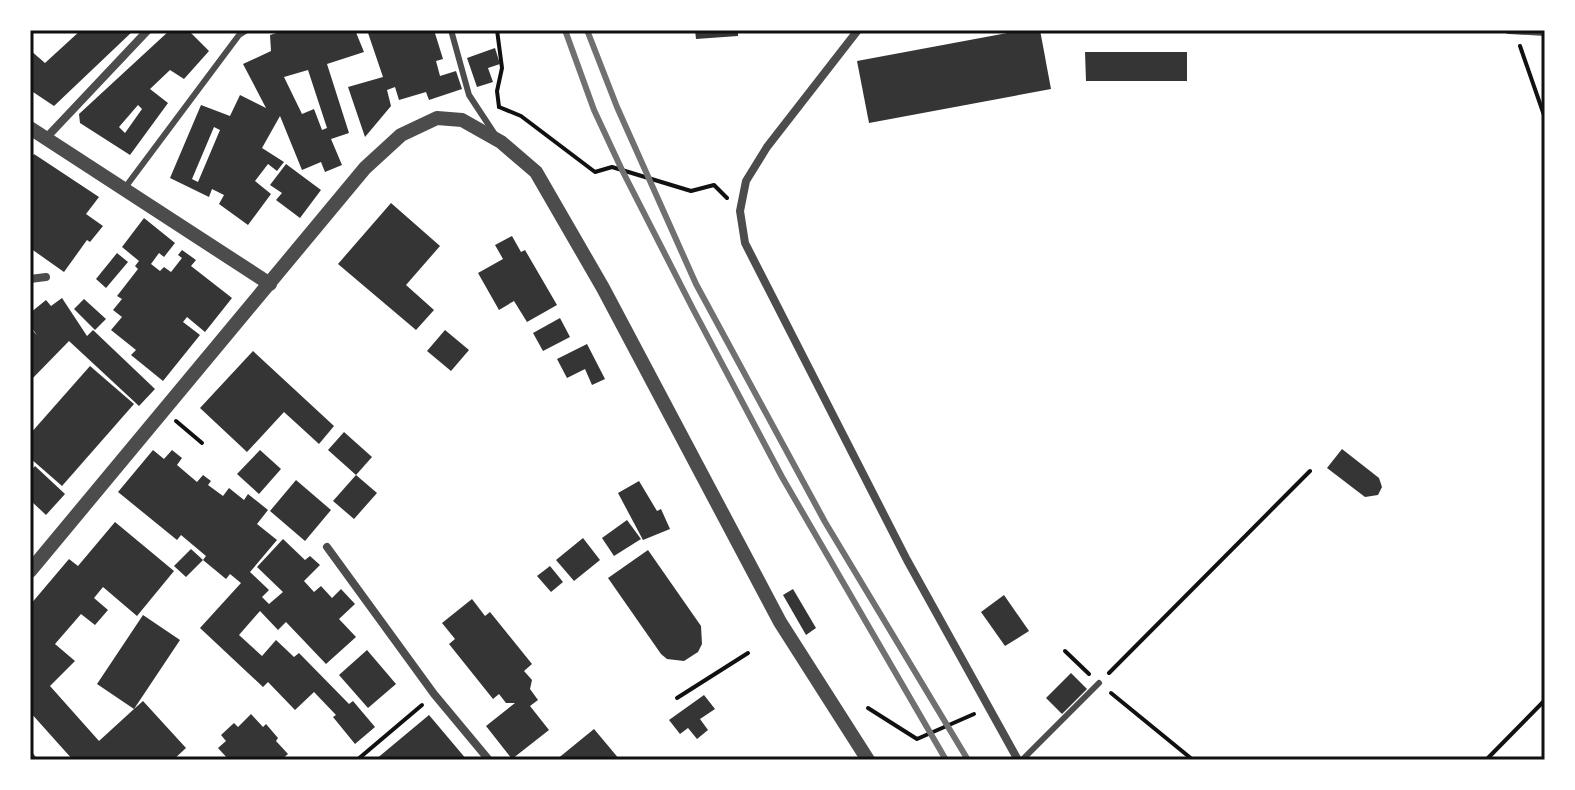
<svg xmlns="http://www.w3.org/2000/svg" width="1575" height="790" font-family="Literata,serif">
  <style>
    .building { fill: #353535; fill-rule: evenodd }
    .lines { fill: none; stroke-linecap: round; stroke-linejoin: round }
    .path { stroke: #111; stroke-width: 4 }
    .service { stroke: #4c4c4c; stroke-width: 6 }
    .minor { stroke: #4c4c4c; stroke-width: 8 }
    .tertiary { stroke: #4c4c4c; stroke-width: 14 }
    .rail { stroke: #707070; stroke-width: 6 }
    .neatline { fill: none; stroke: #111; stroke-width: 3 }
  </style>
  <rect width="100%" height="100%" fill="#fff"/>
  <!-- building -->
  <g class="building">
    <polygon points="81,30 134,30 54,106 30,90 30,50 45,63"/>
    <path d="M170,30H188L209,51L184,79L170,70L150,89L168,103L130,155L80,123L79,114ZM138,105L142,109L125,133L119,127Z"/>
    <path d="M286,30H355L364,52L327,64L349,133L331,139L342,165L325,172L321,162L302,170L280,116L262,148L284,162L277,171L268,164L255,181L271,194L248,225L219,204L224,195L212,189L209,197L170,178L201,105L230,116L240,95L266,108L243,64L271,51L270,35ZM308,70L327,128L322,130L314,109L302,114L284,77ZM214,127L220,130L198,182L192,179Z"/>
    <polygon points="367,30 434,30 443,59 436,61 440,76 456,71 462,89 429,100 426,92 399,100 395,87 387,90 391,106 365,137 348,87 383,77"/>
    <polygon points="695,30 738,30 738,36 696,39"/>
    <polygon points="1023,30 1040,30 1051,89 869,123 857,61"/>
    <polygon points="495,48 500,64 488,68 493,82 477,87 467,58"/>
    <polygon points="1085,52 1187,52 1187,81 1086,81"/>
    <polygon points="34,154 99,197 86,214 103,226 90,242 87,240 64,272 30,248 30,161"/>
    <polygon points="286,164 321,190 300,218 276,200 282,193 270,185"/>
    <polygon points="391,203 440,246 406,285 434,310 416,330 338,264"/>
    <polygon points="144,218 175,243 164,257 159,253 151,264 160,271 164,267 171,272 182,258 178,255 182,250 196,260 191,266 232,298 205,332 187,317 183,322 200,335 163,381 131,355 136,350 111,330 122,317 113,310 122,299 117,296 138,269 135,266 139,261 122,247"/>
    <polygon points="512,236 521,252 525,250 557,305 527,322 514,301 499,310 478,273 503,259 495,245"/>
    <polygon points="117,253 128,262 106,288 96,279"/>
    <polygon points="62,298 87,336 93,330 155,389 139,406 69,341 30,381 30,328 37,335 30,326 30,313 46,300 51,306"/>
    <polygon points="84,299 106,319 95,330 74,309"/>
    <polygon points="560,318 570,337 543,351 533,333"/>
    <polygon points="445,330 469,350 451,371 427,351"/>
    <polygon points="587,344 605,379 592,385 585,369 567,378 557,359"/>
    <polygon points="253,351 334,426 319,444 284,412 247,452 200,408"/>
    <polygon points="90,366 134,404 62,486 30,458 30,434"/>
    <polygon points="344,432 372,457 356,475 328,450"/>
    <polygon points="1342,449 1379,478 1382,487 1378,495 1365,497 1327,468"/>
    <polygon points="153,450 164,459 172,450 182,458 177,465 197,482 203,475 211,481 208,485 223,496 229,488 244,500 248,494 268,510 257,524 277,540 250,572 269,590 262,597 269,604 283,592 257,567 283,539 305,560 310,556 320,565 304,581 314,592 321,586 332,598 341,589 355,604 339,619 356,637 326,664 286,622 278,630 260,611 239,635 262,656 276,640 294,657 299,653 349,704 353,701 375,727 355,744 333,717 336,715 314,692 295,710 268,682 263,687 200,628 241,583 230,574 226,579 203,560 186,577 174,566 191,549 203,560 206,556 181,535 177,540 118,492"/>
    <polygon points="260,450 281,469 259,494 237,474"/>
    <polygon points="35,466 65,494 46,515 30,500 30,472"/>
    <polygon points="356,475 377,493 354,519 333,501"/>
    <polygon points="296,480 331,510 305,541 270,511"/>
    <polygon points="639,481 657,511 661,509 670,529 643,540 618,493"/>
    <polygon points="627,520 641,539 614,556 602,538"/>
    <polygon points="115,522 174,571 137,616 103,587 94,598 108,610 95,625 81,614 55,644 75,661 50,686 99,741 134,709 97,684 143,615 180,640 134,709 143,701 186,748 173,760 73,760 30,712 30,605 69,559 78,566"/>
    <polygon points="583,538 600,560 574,581 556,560"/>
    <polygon points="648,550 701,626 702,644 698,652 684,661 667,659 661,654 608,578"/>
    <polygon points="550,566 563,582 551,592 537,576"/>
    <polygon points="793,589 816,628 806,635 783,595"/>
    <polygon points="1004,595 1029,631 1005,646 981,612"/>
    <polygon points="472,599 485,616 490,612 532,664 524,671 532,680 530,689 538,700 530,706 549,730 512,759 486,726 515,703 506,703 499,694 493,699 449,644 455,639 442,623"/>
    <polygon points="367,650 396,684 368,708 339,675"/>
    <polygon points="1071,673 1087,689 1062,714 1046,698"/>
    <polygon points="704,695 715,709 700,719 708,730 697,739 688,728 680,734 669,720"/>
    <polygon points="251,714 263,727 266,724 278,738 276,741 288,754 281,760 229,760 218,748 226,741 221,735 234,723 238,727"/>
    <polygon points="429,715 467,760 375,760"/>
    <polygon points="594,729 620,760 556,760"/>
  </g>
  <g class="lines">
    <!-- path -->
    <g class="path">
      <polyline points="497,30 502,68 497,91 499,107"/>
      <polyline points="1520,46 1545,118"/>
      <polyline points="499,107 521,116 595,172 612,167 691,191 714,185 727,198"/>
      <polyline points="176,421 202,443"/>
      <polyline points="1065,651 1089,674"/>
      <polyline points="1109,673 1310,471"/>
      <polyline points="1111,693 1193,760"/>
      <polyline points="677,698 748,653"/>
      <polyline points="868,708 917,739 974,714"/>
      <polyline points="357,760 422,705"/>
      <polyline points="1486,760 1545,700"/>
    </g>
    <!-- service -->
    <g class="service">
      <polyline points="451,30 469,95 494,133"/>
      <polyline points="124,189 239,35 247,30"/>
      <polyline points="1022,760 1099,683"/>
    </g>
    <!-- minor -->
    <g class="minor">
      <polyline points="858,30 767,147 746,181 740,211 745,243 907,560 1018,760"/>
      <polyline points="1509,30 1545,32"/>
      <polyline points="46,138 148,30"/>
      <polyline points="30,279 46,277"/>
      <polyline points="327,547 434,694 489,760"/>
      <polyline points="30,756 33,760"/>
    </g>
    <!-- tertiary -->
    <g class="tertiary">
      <polyline points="30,128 270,284"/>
      <polyline points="30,571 365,168 401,135 437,118 462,120 501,142 536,172 603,288 780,622 868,760"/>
    </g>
    <!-- rail -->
    <g class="rail">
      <polyline points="565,30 594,110 622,170 693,309 782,477 946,760"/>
      <polyline points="587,30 617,107 696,284 825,522 968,760"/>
    </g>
  </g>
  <!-- border -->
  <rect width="1575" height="790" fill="none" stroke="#ffffff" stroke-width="64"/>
  <rect x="32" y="32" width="1511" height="726" class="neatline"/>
</svg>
